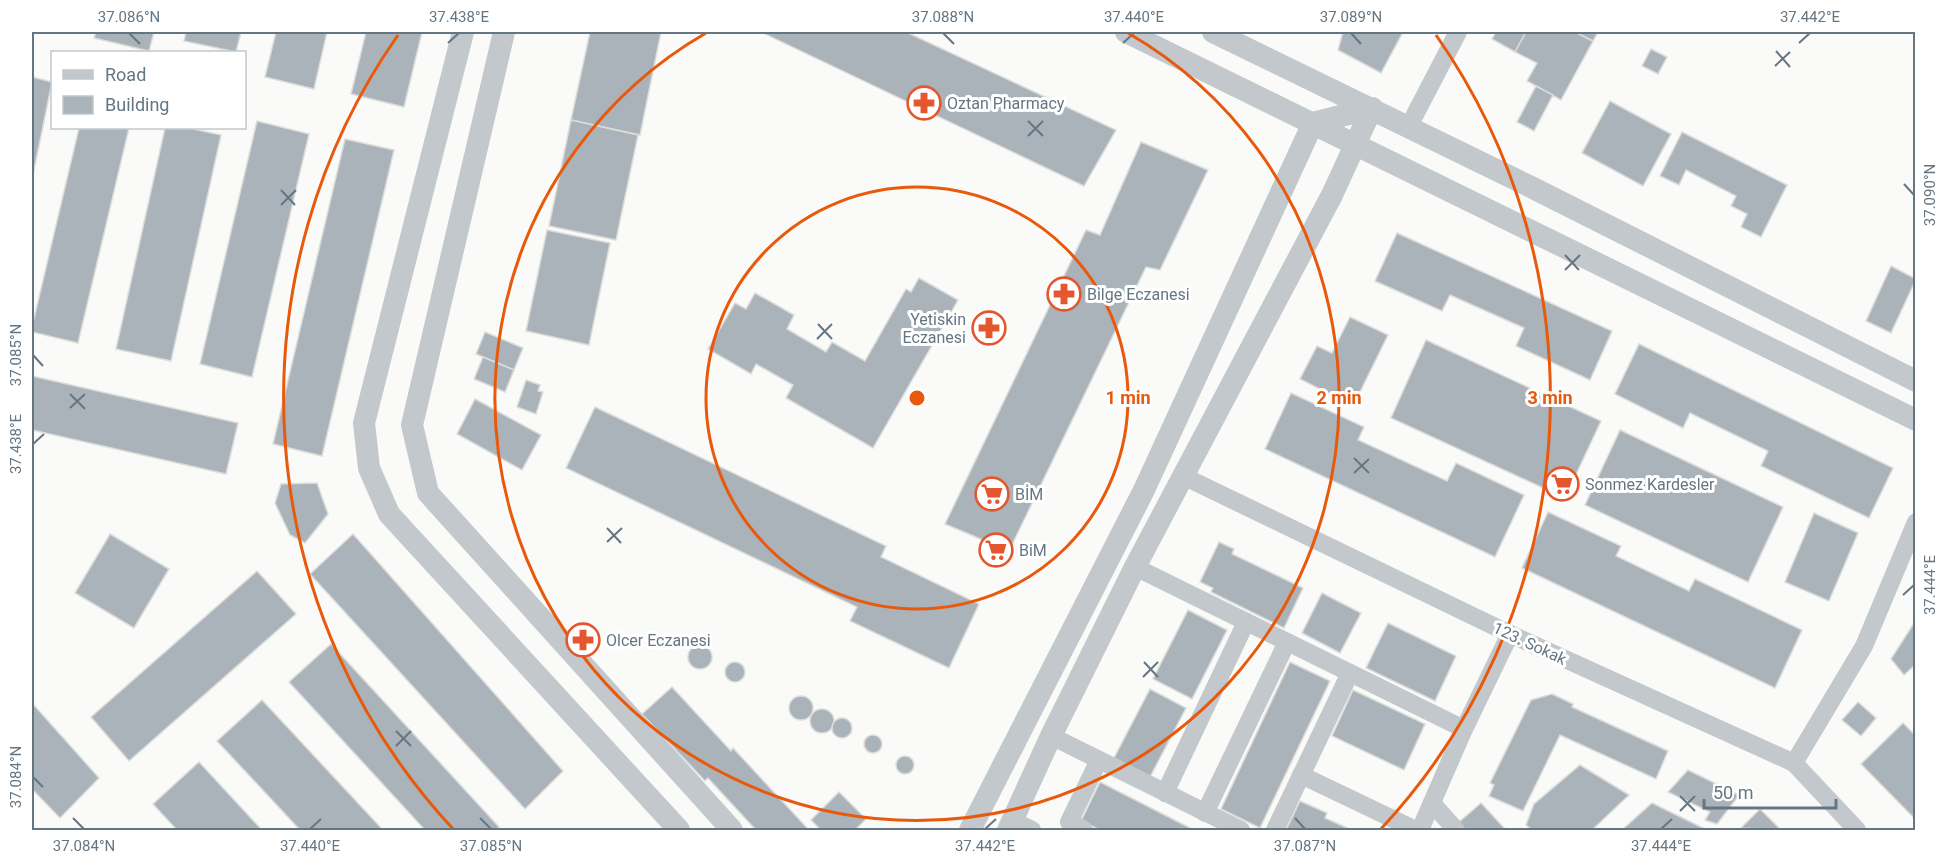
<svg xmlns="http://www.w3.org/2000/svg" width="1947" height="862" font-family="Roboto,sans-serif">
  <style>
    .building { fill: #aab3b9; stroke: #dcdcda; stroke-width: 1.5 }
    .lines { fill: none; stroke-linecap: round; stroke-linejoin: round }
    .minor { stroke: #c3c8cc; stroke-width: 18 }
    .tertiary { stroke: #c3c8cc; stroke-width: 22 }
    .ticks { fill: none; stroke: #657683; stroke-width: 2 }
    .ring { fill: none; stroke: #e8590c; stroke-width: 3 }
    .labels { text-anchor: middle; stroke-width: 6; stroke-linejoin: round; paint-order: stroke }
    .poi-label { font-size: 16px; fill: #657683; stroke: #fff; text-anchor: start }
    .street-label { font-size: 16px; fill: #657683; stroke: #fff }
    .centre { fill: #e8590c; stroke: #fff; stroke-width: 3 }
    .ring-label { font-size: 18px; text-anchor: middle; font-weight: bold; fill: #e8590c; stroke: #fff; stroke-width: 6; stroke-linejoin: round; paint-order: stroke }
    .neatline { fill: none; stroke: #657683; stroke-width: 2 }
    .ticks-label { font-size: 15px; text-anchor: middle; fill: #657683 }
  </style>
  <rect width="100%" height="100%" fill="#fafaf8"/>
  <!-- building -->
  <g class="building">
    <polygon points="96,32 154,32 149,51 94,38"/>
    <polygon points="186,32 241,32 236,52 184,41"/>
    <polygon points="276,32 327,32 314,89 265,77"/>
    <polygon points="366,32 422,32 404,107 351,94"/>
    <polygon points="590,32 661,32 640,135 571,120"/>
    <polygon points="761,32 906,32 1116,130 1084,186"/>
    <polygon points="1343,32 1403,32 1381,73 1338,50"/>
    <polygon points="1496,32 1526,32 1515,52 1492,39"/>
    <polygon points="1526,32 1575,32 1593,41 1561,100 1527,81 1537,63 1515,52"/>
    <polygon points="1575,32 1598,32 1593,41"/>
    <polygon points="1651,49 1667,57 1658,74 1642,66"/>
    <polygon points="32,77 52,82 32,180"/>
    <polygon points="1536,86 1553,95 1534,131 1517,122"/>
    <polygon points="1610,101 1671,134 1643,186 1582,153"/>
    <polygon points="571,120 638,135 616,240 549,226"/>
    <polygon points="257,121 309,134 252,377 200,364"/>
    <polygon points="79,128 129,128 78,343 32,332 32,327"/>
    <polygon points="165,128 189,128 221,135 171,361 116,349"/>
    <polygon points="1682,132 1787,185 1761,237 1741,227 1747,214 1731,206 1736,196 1686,170 1679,185 1660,176"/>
    <polygon points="345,139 394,150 322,456 273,444"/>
    <polygon points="1141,142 1208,170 1160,270 1146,267 1009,551 945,524 1086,230 1100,235"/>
    <polygon points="547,230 610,243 589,345 526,331"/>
    <polygon points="1397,233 1612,331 1590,380 1516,346 1524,328 1450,295 1442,311 1375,281"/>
    <polygon points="1891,266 1916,279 1891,333 1866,321"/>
    <polygon points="919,278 958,300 873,448 786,398 793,385 756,364 751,374 708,349 735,303 746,309 755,293 794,315 787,329 826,352 832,342 865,361 906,289 911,292"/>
    <polygon points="1350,317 1388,335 1353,406 1300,379 1317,346 1332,353"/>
    <polygon points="485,332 523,348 514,370 476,354"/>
    <polygon points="1426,340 1601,421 1565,498 1391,418"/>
    <polygon points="1639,344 1893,468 1869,518 1761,466 1768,451 1690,413 1683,428 1615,394"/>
    <polygon points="483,357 514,370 505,392 474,379"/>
    <polygon points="32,376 238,423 226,474 32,430"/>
    <polygon points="526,380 540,385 538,391 543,392 536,414 517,407"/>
    <polygon points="1291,393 1364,427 1358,440 1447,481 1456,463 1524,495 1495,557 1265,449"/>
    <polygon points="475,399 541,435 522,470 457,434"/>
    <polygon points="595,407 886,546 881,557 979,604 949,668 850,621 857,607 566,468"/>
    <polygon points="1620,430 1783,507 1748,582 1585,505"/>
    <polygon points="317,483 328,514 305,543 290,535 275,503 281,484"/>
    <polygon points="1548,512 1621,546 1616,556 1689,591 1695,579 1802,630 1775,688 1522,568"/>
    <polygon points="1814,513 1858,533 1829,601 1785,582"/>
    <polygon points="110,534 169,569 134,628 75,593"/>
    <polygon points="353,534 563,771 525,809 310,574"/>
    <polygon points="1219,542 1234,549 1232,554 1303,588 1284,628 1211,592 1213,588 1200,582"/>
    <polygon points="257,571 296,614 129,761 91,717"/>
    <polygon points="1322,593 1361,613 1340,653 1302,633"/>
    <polygon points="1188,610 1227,630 1192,699 1153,679"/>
    <polygon points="1916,620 1916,664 1904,675 1891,659"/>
    <polygon points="1388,623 1456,656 1435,701 1366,668"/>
    <polygon points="331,644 499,827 496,830 425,830 289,682"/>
    <circle cx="700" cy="657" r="12"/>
    <polygon points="1290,662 1330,681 1260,828 1221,809"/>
    <circle cx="735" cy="672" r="10"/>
    <polygon points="672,687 731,751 733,748 809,830 756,830 708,778 705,781 642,714"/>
    <polygon points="1150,689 1186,708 1150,777 1114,758"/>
    <polygon points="1353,690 1425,724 1404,770 1332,736"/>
    <polygon points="1552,694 1573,704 1572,707 1668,751 1656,779 1560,735 1523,811 1489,796 1494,785 1490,783 1531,700"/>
    <circle cx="801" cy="708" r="12"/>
    <polygon points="262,700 383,830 300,830 217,741"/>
    <polygon points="1858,702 1876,718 1861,736 1842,720"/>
    <polygon points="32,703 99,778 60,818 32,789"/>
    <circle cx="822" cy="721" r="12"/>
    <circle cx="842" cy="728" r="10"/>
    <polygon points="1903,723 1916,736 1916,820 1861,764"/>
    <circle cx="873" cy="744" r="9"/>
    <circle cx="905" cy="765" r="9"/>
    <polygon points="199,762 262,830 177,830 153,804"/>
    <polygon points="1580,765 1629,795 1592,830 1532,830 1526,825 1534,804"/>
    <polygon points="1688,770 1739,795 1717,824 1705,820 1710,812 1668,792"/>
    <polygon points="1100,782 1194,830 1100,830 1081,821"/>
    <polygon points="839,792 866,819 855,830 821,830 811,820"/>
    <polygon points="1300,801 1327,813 1325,818 1352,830 1286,830"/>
    <polygon points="1481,803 1506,830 1465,830 1458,823"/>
    <polygon points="1652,803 1707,830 1622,830"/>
    <polygon points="1760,809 1781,830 1741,828"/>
  </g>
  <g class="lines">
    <!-- minor -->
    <g class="minor">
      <polyline points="1409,126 1458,32"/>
      <polyline points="1185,477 1510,634 1794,763 1857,830"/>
      <polyline points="1135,567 1464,729"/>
      <polyline points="1051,736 1241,830"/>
      <polyline points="1794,763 1864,646 1916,522"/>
      <polyline points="1301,775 1416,830"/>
      <polyline points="1165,793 1246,622"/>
      <polyline points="1432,803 1456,830"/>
      <polyline points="1205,813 1287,642"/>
      <polyline points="1013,821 1032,830"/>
      <polyline points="1084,830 1069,822 1099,760"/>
      <polyline points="1275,830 1350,673"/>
      <polyline points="1420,830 1464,729 1510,634"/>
    </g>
    <!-- tertiary -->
    <g class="tertiary">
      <polyline points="463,32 364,423 369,468 389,514 679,830"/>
      <polyline points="504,32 412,425 428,493 732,830"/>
      <polyline points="1126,32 1916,420"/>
      <polyline points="1213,32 1533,188 1916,381"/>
      <polyline points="970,830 1144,490 1313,123 1372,108"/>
      <polyline points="1008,830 1051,736 1135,567 1332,195 1372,108"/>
    </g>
  </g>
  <!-- ticks -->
  <path class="ticks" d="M129,33L140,44M943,33L954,44M1351,33L1361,44M448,43L459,33M1123,43L1134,33M1799,43L1810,33M1776,51L1790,67M1775,66L1790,52M1028,121L1043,136M1028,136L1043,121M1904,184L1914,195M281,190L295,205M281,205L296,190M1565,255L1579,270M1565,270L1580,255M818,324L832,339M817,339L832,324M33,355L43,366M70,394L85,409M70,408L85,394M33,444L44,434M1354,458L1369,473M1354,473L1369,459M607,528L621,543M607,542L622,528M1903,595L1914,585M1144,662L1158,677M1143,677L1158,662M396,731L411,746M396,746L411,731M33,777L43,787M1680,796L1695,811M1680,811L1695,796M73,818L84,829M480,818L491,829M1295,818L1305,829M310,829L321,819M985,829L996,819M1661,829L1672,819"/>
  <!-- distance rings -->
  <g class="ring">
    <circle cx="917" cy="398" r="211"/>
    <path d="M1128 33A422 422 0 1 1 706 33"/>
    <path d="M454 830A633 633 0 0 1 398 35M1436 35A633 633 0 0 1 1380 830"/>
  </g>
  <!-- icons -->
  <defs>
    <symbol id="pharmacy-ring" viewBox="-11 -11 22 22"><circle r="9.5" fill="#fff" stroke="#e4572e" stroke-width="1.5"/><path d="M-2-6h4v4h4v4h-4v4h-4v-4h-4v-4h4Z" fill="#e4572e"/></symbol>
    <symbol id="supermarket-ring" viewBox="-11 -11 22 22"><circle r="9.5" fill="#fff" stroke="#e4572e" stroke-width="1.5"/><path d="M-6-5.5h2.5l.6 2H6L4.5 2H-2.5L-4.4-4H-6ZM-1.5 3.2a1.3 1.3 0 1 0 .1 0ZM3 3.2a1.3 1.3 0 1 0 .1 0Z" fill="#e4572e"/></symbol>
  </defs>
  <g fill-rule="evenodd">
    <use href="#pharmacy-ring" x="905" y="84" width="38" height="38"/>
    <use href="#pharmacy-ring" x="1045" y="275" width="38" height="38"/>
    <use href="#pharmacy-ring" x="970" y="309" width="38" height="38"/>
    <use href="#supermarket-ring" x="1543" y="465" width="38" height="38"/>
    <use href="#supermarket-ring" x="973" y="475" width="38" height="38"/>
    <use href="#supermarket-ring" x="977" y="531" width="38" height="38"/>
    <use href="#pharmacy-ring" x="564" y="621" width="38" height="38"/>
  </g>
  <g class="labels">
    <!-- poi labels -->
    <g class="poi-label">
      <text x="947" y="109">Oztan Pharmacy</text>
      <text x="1087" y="300">Bilge Eczanesi</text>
      <text x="966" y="325" text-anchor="end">Yetiskin<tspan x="966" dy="18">Eczanesi</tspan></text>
      <text x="1585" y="490">Sonmez Kardesler</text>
      <text x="1015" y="500">BİM</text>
      <text x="1019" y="556">BiM</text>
      <text x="606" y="646">Olcer Eczanesi</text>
    </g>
    <!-- street labels -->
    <g class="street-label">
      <text transform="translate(1530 643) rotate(25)" y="6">123. Sokak</text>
    </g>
  </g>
  <circle cx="917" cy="398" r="9" class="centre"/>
  <g class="ring-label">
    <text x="1128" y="404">1 min</text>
    <text x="1339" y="404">2 min</text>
    <text x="1550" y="404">3 min</text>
  </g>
  <!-- border -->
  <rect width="1947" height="862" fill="none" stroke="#ffffff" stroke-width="66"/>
  <!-- legend -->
  <rect x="51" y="51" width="195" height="78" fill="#ffffff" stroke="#c1c8cd" stroke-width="1.5"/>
  <rect x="63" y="70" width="30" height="9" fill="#c3c8cc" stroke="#c1c8cd" stroke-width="1.5"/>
  <text x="105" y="81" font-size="18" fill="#657683">Road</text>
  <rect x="63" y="96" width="30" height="18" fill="#aab3b9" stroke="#c1c8cd" stroke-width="1.5"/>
  <text x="105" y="111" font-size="18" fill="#657683">Building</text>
  <!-- scale -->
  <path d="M1704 799v9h132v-9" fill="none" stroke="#657683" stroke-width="3"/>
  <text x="1713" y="799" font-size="18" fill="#657683" stroke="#ffffff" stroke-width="4.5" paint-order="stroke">50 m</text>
  <rect x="33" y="33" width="1881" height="796" class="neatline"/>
  <g class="ticks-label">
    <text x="129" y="22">37.086°N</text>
    <text x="459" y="22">37.438°E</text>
    <text x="943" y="22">37.088°N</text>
    <text x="1134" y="22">37.440°E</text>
    <text x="1351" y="22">37.089°N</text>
    <text x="1810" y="22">37.442°E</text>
    <text transform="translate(1930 195) rotate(-90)" y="5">37.090°N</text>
    <text transform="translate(16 355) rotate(-90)" y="5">37.085°N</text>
    <text transform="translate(16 444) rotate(-90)" y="5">37.438°E</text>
    <text transform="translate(1930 585) rotate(-90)" y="5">37.444°E</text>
    <text transform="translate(16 777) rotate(-90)" y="5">37.084°N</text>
    <text x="84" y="851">37.084°N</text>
    <text x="310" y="851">37.440°E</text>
    <text x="491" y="851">37.085°N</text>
    <text x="985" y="851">37.442°E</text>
    <text x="1305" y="851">37.087°N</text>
    <text x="1661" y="851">37.444°E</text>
  </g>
</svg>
